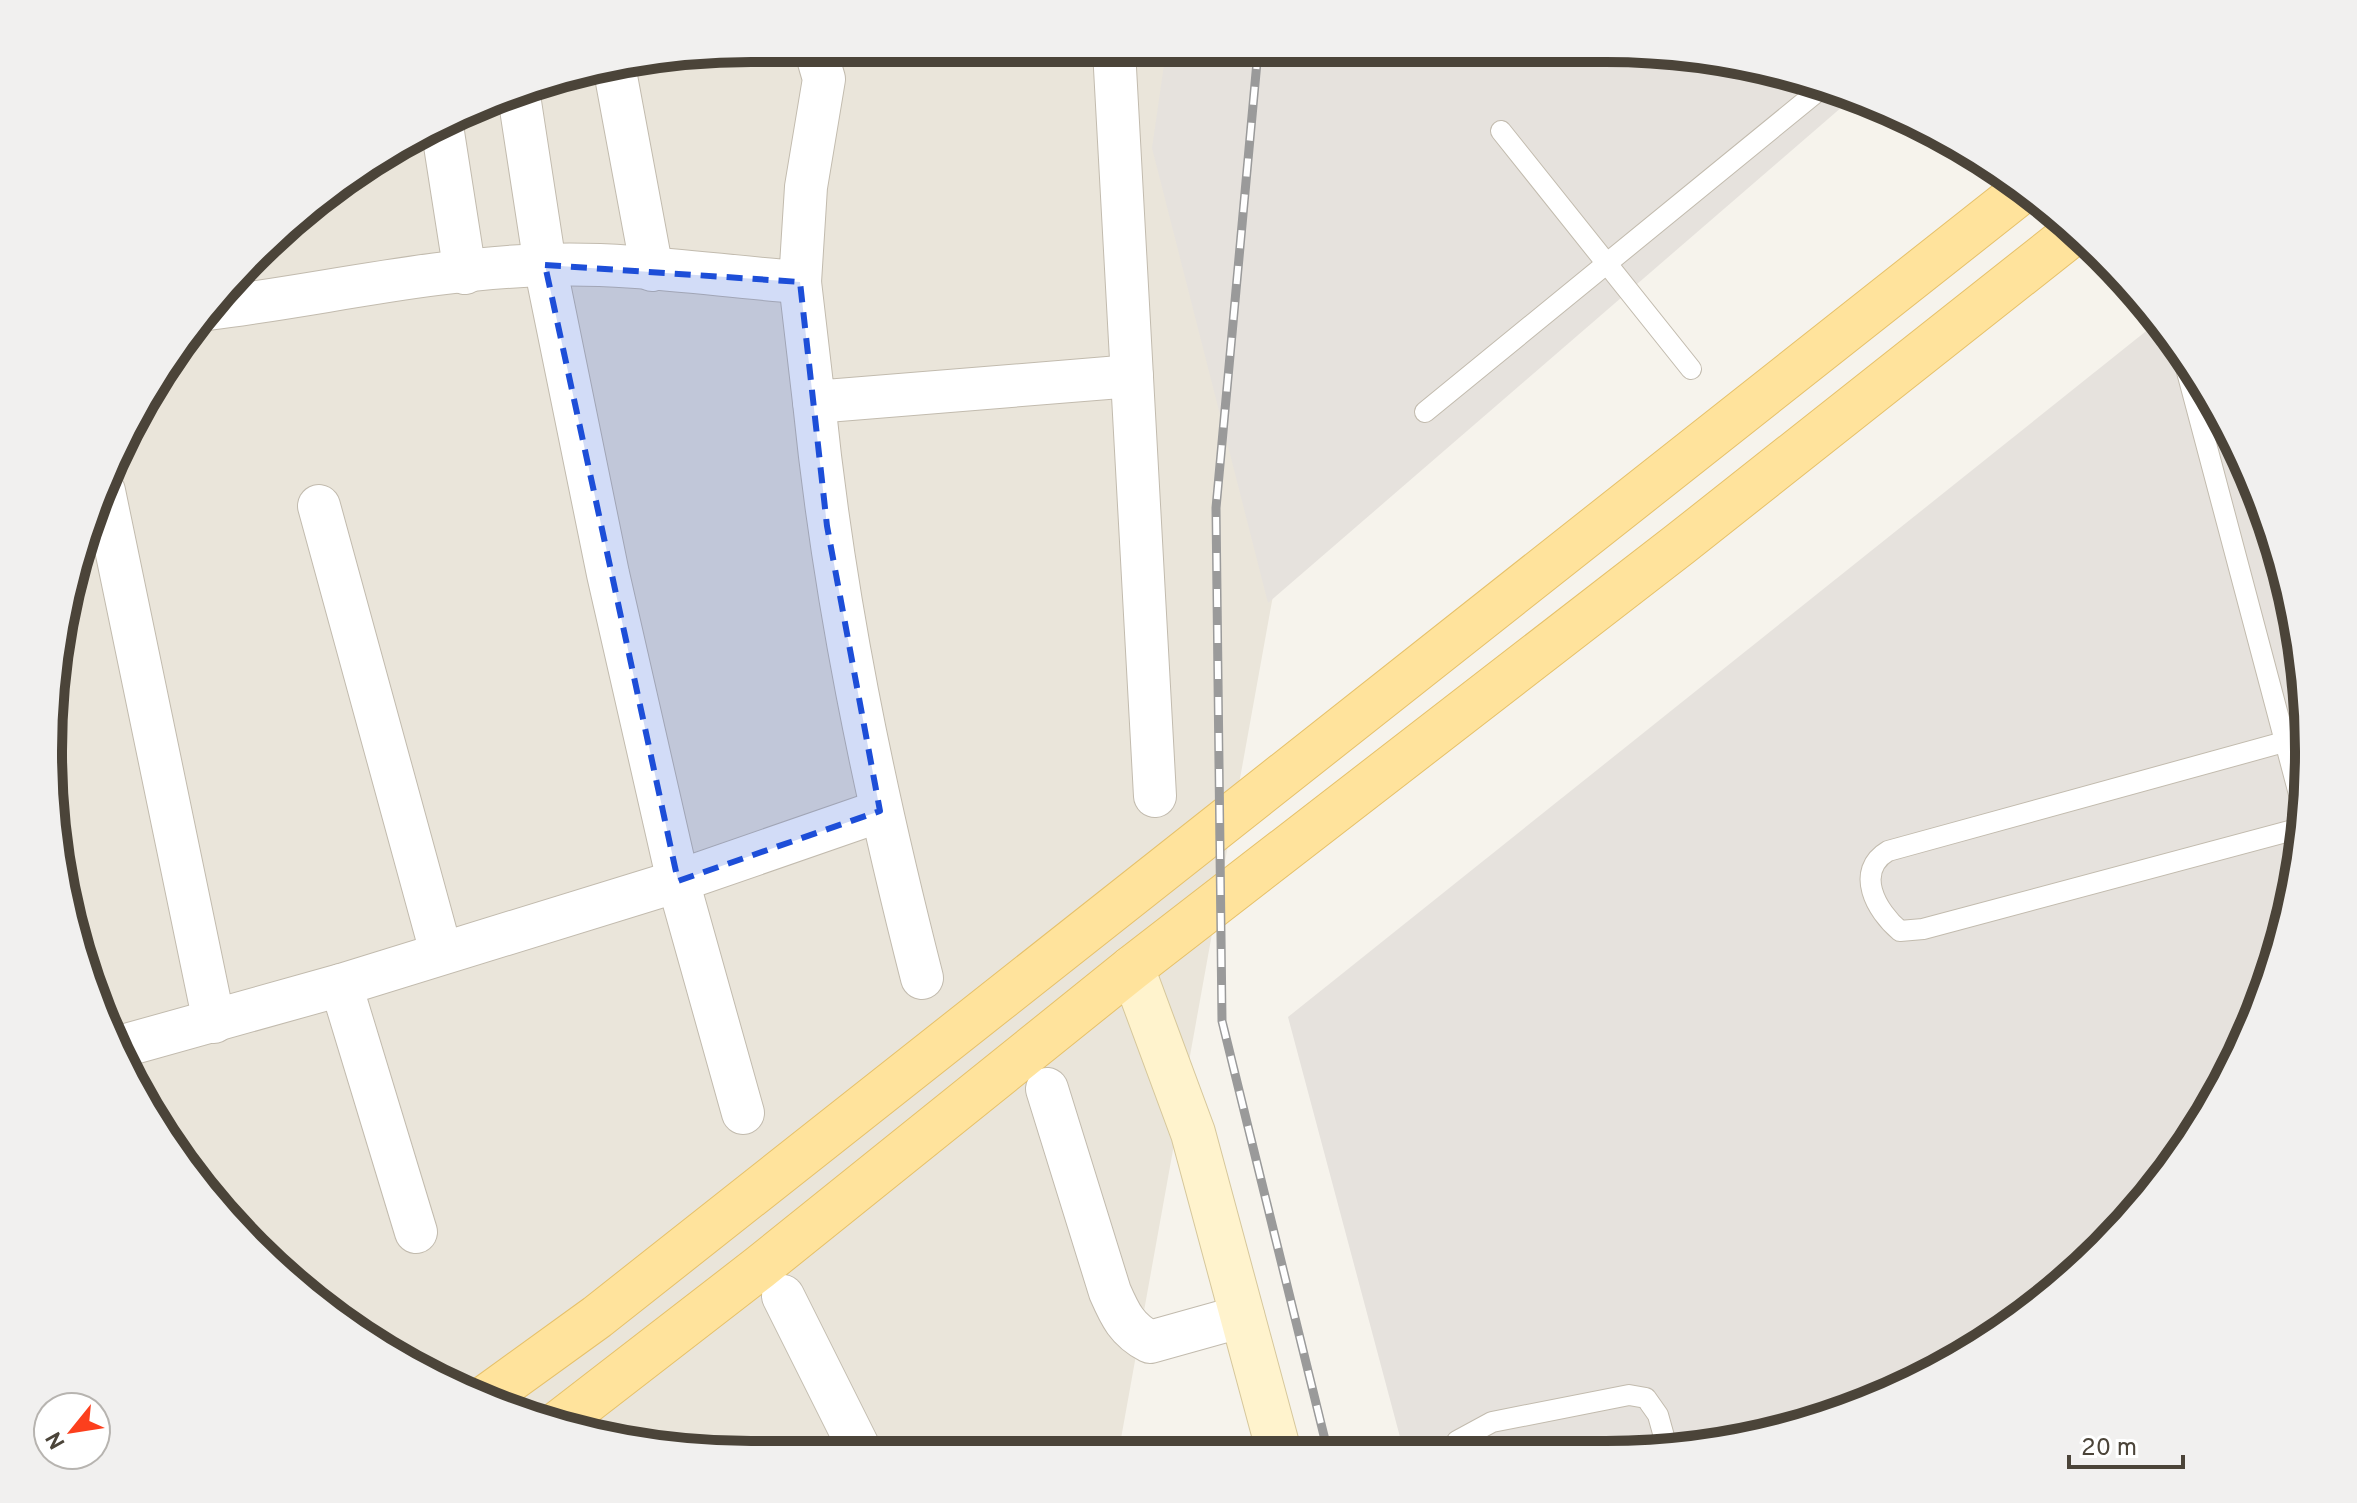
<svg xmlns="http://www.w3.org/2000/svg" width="2357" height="1503" font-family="Overpass,sans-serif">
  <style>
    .residential { fill: #eae5da }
    .industrial { fill: #e6e2dd }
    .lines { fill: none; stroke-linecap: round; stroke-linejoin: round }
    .lane-casing { stroke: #c2bbae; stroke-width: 22 }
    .street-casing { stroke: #c2bbae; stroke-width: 44 }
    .secondary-casing { stroke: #d6c79b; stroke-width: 46 }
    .primary-casing { stroke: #e6c16a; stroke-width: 46 }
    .lane { stroke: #fff; stroke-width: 20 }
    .street { stroke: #fff; stroke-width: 42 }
    .secondary { stroke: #fff3cd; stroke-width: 44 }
    .primary { stroke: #ffe39c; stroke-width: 44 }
    .rail-casing { stroke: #9a9a9a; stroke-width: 9 }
    .rail { stroke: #fff; stroke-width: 6; stroke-dasharray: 18; stroke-linecap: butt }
    .marked { fill: #1d4ed8; fill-opacity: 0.2; stroke: #1d4ed8; stroke-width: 6; stroke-dasharray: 16 10; stroke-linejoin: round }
    .rim { fill: none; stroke: #4b4439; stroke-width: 10 }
  </style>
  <rect width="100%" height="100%" fill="#f6f3ec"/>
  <!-- residential -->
  <polygon class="residential" points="752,48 1371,52 1120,1444 1122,1451 660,1449 482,1401 288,1281 142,1104 72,933 49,706 85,525 194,323 360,167 526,85"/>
  <!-- industrial -->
  <g class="industrial">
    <polygon points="1166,51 1698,54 1850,100 1268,603 1152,148"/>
    <polygon points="2160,320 2236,440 2285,569 2307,705 2303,843 2272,977 2215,1103 2135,1215 2034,1309 1917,1382 1787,1431 1651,1454 1404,1452 1288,1017"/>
  </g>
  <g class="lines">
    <defs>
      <g id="lane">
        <polyline points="1501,131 1691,369"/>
        <polyline points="2182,353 2304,813"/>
        <polyline points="1425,412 1818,91"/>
        <path d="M2304,827L1923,929L1900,931C1876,911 1854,871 1888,851L2306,736"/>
        <polyline points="1451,1453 1457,1441 1492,1422 1629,1395 1646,1398 1658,1415 1668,1451"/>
      </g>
      <g id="street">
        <polyline points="1114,50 1155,796"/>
        <polyline points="615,71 652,270"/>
        <polyline points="518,89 545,265 608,574 678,881 743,1113"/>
        <polyline points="442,126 465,273"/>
        <polyline points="800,282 814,402 1132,376"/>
        <path d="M208,309C320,295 433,268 546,265C630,262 716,276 800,282L806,187L824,79L815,48"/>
        <path d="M814,402C834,599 873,786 922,978"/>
        <polyline points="104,491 214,1022"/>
        <polyline points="319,506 441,952"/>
        <polyline points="341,985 416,1232"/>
        <polyline points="119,1047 341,985 678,881 880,811"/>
        <path d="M1047,1089L1110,1292C1120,1315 1127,1330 1150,1342L1243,1316"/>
        <polyline points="783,1296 860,1450"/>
      </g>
      <polyline id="secondary" points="1132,968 1193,1133 1279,1452"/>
      <g id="primary">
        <polyline points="481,1401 597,1317 2022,191"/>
        <polyline points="560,1422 759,1268 1132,968 1680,544 2077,230"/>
      </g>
    </defs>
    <!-- lane casing -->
    <use href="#lane" class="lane-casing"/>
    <!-- street casing -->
    <use href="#street" class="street-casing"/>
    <!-- secondary casing -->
    <use href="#secondary" class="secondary-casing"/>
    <!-- primary casing -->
    <use href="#primary" class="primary-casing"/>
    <!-- lane -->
    <use href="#lane" class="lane"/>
    <!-- street -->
    <use href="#street" class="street"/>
    <!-- secondary -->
    <use href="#secondary" class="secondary"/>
    <!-- primary -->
    <use href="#primary" class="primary"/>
    <defs>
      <polyline id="rail" points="1258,51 1216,508 1222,1021 1328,1452"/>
    </defs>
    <!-- rail casing -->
    <use href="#rail" class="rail-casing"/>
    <!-- rail -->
    <use href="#rail" class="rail"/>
  </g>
  <!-- marked area -->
  <path class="marked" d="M545,265L800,282L827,526L880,811L678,881Z"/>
  <!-- crop -->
  <path d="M0 0H2357V1503H0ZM751 62H1606A689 689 0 0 1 2295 751V752A689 689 0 0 1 1606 1441H751A689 689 0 0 1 62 752V751A689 689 0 0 1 751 62Z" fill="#f1f0ef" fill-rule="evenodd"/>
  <path class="rim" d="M751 62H1606A689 689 0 0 1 2295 751V752A689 689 0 0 1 1606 1441H751A689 689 0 0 1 62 752V751A689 689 0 0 1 751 62Z"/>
  <!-- north arrow -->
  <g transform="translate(72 1431) rotate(240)"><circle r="38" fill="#ffffff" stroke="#b7b4b0" stroke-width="2"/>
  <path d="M0-6L14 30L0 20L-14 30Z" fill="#fc3f1d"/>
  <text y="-12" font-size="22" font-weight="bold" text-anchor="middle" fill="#4b4439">N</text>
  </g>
  <!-- scale -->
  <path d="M2069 1455v12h114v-12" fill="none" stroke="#4b4439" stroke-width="4"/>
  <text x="2081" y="1455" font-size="24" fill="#4b4439" stroke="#ffffff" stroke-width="6" paint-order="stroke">20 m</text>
</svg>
